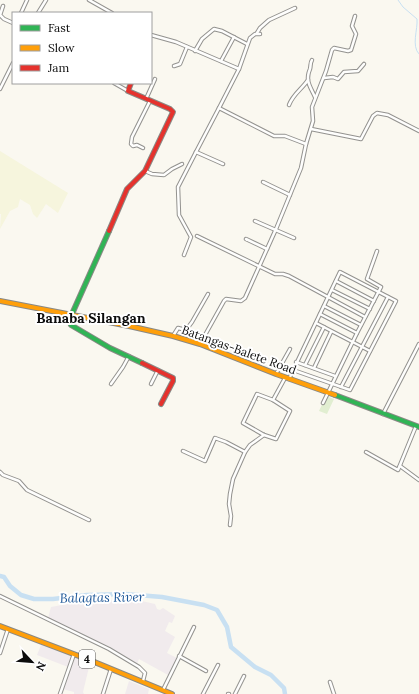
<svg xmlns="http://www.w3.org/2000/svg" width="419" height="694" font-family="Lora,serif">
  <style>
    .industrial { fill: #f1ebed }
    .farmland { fill: #f6f5dd }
    .green { fill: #e1eed1 }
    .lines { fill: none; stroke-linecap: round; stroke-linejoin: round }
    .stream { stroke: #c8e0f2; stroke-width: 1 }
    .river { stroke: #c8e0f2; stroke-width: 4.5 }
    .street-casing { stroke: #93928f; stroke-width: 4.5 }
    .fast-casing { stroke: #8a8985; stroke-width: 6 }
    .slow-casing { stroke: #8a8985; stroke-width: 6 }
    .jam-casing { stroke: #8a8985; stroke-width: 6 }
    .street { stroke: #fefefd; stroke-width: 2.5 }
    .fast { stroke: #30b455; stroke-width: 4 }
    .slow { stroke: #ff9f0a; stroke-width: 4 }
    .jam { stroke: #e5322d; stroke-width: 4 }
    .labels { text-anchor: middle; stroke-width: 4; stroke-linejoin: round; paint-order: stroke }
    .shield { fill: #fff; stroke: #555; stroke-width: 1 }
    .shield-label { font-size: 11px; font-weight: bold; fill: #0c0c0c }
    .street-label { font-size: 12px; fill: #0c0c0c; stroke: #fff }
    .water-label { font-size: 13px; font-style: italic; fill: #1c5697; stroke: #fff }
    .quarter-label { font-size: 14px; font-weight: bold; fill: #0c0c0c; stroke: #fff }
  </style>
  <rect width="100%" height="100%" fill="#faf8f0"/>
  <!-- industrial -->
  <g class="industrial">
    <polygon points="99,598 107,601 133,599 155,604 157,609 160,610 163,608 175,616 172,623 169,622 165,631 175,637 167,653 177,658 168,675 139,659 137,664 109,648 48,618 51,607 94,599 97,600"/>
    <polygon points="41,645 71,656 68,667 37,655"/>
    <polygon points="73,657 90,663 83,692 84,694 74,694 74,692 62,689"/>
    <polygon points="129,681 149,689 148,694 125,694"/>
  </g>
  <!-- farmland -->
  <polygon class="farmland" points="0,151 68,193 58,213 46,204 37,218 33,214 30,205 20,199 18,207 10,211 0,229 1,214 0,214"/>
  <!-- green -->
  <polygon class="green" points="326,396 334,399 327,414 319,411"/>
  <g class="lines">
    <!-- stream -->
    <path class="stream" d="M398,0L403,7L417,19C418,29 411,46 419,54"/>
    <!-- river -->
    <polyline class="river" points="0,576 4,577 10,586 21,595 34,599 53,599 87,595 125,594 162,597 204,605 217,610 227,627 231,647 255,667 271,675 284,688 285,694"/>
    <defs>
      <g id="street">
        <polyline points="89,0 112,13"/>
        <polyline points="3,6 0,15 4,19 13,23"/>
        <polyline points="21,13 27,0"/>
        <polyline points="38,13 46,0"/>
        <polyline points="257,33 260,28 269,20 295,8"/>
        <polyline points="151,35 176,42 239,69"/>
        <polyline points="195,51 202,39 214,29 222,31 247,44"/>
        <path d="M312,60C310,63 311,65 310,69C305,81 310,86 315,97"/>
        <polyline points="221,61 234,37"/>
        <polyline points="174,66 180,64 187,47"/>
        <polyline points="324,78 333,77 338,79 344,72 358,71 364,64"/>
        <polyline points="114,83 128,91"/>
        <polyline points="0,89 13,63"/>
        <polyline points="146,99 155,79"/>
        <path d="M289,105C293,94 302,89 308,80"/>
        <polyline points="219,108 239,69 250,38 255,34 260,34"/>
        <polyline points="311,129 361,139 373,116 377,113 388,115 419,131"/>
        <polyline points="143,148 137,145 133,146 131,144 132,137 150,101"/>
        <polyline points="223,164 196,152 219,108 274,136 285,136 306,144"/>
        <polyline points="145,171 152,174 164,175 172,169 182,164"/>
        <polyline points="263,182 290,195"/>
        <polyline points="255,221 294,238"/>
        <polyline points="197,236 275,274 283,274 289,276 365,317"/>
        <polyline points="246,239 267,249"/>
        <polyline points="184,255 191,237 179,215 178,187 196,152"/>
        <polyline points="336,281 374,301"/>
        <polyline points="332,290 370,309"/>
        <polyline points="324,306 361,325"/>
        <polyline points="320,314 357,333"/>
        <polyline points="316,323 370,351"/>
        <polyline points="173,336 178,328 186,330 192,322 208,294"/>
        <polyline points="200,344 224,301 226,299 241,301 245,298 276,229 301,168 306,144 313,121 312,107 326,71 332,50 334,48 348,51 351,50 356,34 352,26 355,16"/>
        <polyline points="296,362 335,376"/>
        <polyline points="305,365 324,327"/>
        <polyline points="314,368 331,332"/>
        <polyline points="276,374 290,349"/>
        <polyline points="289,379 340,272 396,301 350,390 293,370"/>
        <polyline points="111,384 123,367 129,356"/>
        <polyline points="151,384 158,370"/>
        <polyline points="341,387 388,297"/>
        <polygon points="257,394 273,400 290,411 276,439 264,435 243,423"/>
        <polyline points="273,400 285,378"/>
        <polyline points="323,403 357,333 381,287 367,279 377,251"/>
        <polyline points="383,414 419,344"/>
        <polyline points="183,451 205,461 215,438 226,442 245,452 250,445 264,435"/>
        <polyline points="366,452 398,470 416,426"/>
        <polyline points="400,466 419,480"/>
        <polyline points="0,472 3,475 19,481 27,490 89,520"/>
        <polyline points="230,525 231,516 229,504 230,494 233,479 245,452"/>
        <polyline points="0,596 109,649 139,667 145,673 143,681"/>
        <polyline points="0,653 8,629"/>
        <polyline points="179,656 206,671"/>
        <polyline points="330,682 334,694"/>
        <polyline points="163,690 194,627"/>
        <polyline points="60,694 74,654"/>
        <polyline points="103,694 111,669"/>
        <polyline points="203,694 218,665"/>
        <polyline points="228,694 229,694"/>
        <polyline points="235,694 244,676"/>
      </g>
      <g id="fast">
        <polyline points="109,231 72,314 70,323 71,325 110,348 142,363"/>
        <polyline points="335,395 419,427"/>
      </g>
      <g id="slow">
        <polyline points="0,301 129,326 173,336 200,344 276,374 335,395"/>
        <polyline points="0,626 92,661 172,694"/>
      </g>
      <g id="jam">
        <polyline points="109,231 127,189 145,171 173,112 170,109 128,91 131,83"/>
        <polyline points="142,363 173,378 173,381 161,404"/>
      </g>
    </defs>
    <!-- street casing -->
    <use href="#street" class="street-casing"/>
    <!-- fast casing -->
    <use href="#fast" class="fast-casing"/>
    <!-- slow casing -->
    <use href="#slow" class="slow-casing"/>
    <!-- jam casing -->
    <use href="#jam" class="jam-casing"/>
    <!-- street -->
    <use href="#street" class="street"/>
    <!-- fast -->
    <use href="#fast" class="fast"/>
    <!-- slow -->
    <use href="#slow" class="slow"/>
    <!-- jam -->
    <use href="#jam" class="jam"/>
  </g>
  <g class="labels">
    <!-- shield labels -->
    <rect class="shield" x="79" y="650" width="16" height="18" rx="3"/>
    <g class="shield-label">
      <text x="87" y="663">4</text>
    </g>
    <!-- street labels -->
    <g class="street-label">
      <text transform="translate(239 350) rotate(20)" y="4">Batangas-Balete Road</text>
    </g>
    <!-- water labels -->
    <g class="water-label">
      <text transform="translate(102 597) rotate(-1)" y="5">Balagtas River</text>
    </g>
    <!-- quarter labels -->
    <g class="quarter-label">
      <text x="91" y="323">Banaba Silangan</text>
    </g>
  </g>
  <!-- legend -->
  <rect x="12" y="12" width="140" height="72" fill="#ffffff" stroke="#9e9e9e"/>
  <rect x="20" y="25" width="20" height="6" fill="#30b455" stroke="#9e9e9e"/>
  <text x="48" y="32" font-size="12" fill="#0c0c0c">Fast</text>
  <rect x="20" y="45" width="20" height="6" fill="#ff9f0a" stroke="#9e9e9e"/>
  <text x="48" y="52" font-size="12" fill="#0c0c0c">Slow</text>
  <rect x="20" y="65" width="20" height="6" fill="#e5322d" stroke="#9e9e9e"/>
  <text x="48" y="72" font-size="12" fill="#0c0c0c">Jam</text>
  <!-- north arrow -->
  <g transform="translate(32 662) rotate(116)" stroke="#ffffff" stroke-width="3" paint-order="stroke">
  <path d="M0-3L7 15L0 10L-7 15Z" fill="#0c0c0c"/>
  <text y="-6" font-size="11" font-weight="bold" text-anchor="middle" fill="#0c0c0c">N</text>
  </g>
</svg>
